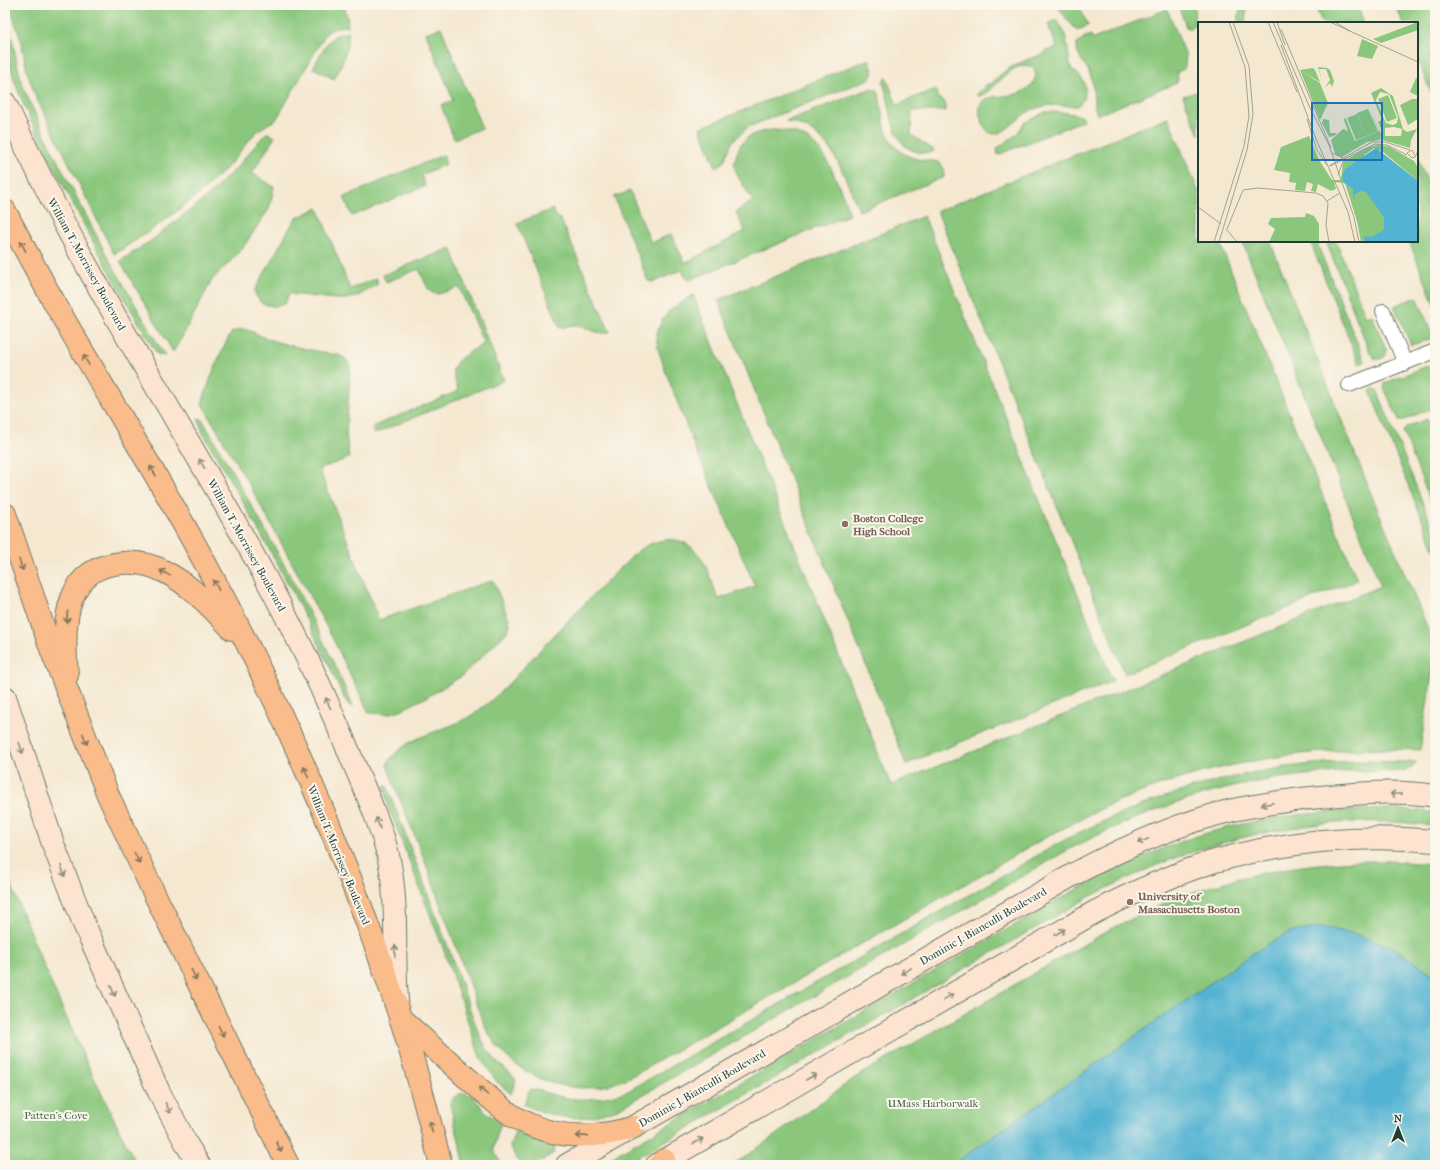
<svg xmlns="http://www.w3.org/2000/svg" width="1440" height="1170" font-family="'IM FELL French Canon',serif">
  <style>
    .green { fill: #8ac77d; stroke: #548258 }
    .water { fill: #53b3d2; stroke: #397883 }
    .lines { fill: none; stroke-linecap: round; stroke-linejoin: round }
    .lane-casing { stroke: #6a796b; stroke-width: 16 }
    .secondary-casing { stroke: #6a796b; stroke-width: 24 }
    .primary-casing { stroke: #6a796b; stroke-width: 24 }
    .lane { stroke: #fff; stroke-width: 14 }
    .secondary { stroke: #fde4d0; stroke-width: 22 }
    .primary { stroke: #f9bc8a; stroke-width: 22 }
    .oneway { stroke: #81765b }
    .oneway2 { stroke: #8e9082 }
    .education-dot { fill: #8d6e63; stroke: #fbf7ec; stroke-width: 1.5 }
    .labels { text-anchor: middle; stroke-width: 4; stroke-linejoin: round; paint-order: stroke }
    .street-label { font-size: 11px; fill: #1f3d34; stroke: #fbf7ec }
    .education-label { font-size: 11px; font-weight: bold; fill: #785e54; stroke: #fbf7ec; text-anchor: start }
    .park-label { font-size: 11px; fill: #3a6046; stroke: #fbf7ec }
    .inset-road { fill: none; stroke: #9fa492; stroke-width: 1 }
    .view { fill: #1f6fb2; fill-opacity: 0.15; stroke: #1f6fb2; stroke-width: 2 }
    .inset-edge { fill: none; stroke: #1f3d34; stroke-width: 2 }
  </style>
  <rect width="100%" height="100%" fill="#fbf7ec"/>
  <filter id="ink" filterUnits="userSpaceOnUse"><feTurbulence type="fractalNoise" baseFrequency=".025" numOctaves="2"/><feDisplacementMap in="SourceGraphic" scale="8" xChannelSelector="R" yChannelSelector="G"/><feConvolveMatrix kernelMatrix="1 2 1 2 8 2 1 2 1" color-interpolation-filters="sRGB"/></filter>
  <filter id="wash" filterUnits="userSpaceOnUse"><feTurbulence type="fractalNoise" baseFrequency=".012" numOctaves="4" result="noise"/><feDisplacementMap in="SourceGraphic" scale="16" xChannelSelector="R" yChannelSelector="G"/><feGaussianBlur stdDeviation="0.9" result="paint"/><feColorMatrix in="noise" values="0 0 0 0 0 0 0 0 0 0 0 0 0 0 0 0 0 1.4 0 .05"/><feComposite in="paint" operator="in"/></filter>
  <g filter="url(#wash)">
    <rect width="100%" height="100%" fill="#f5e8d1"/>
    <!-- green -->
    <g class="green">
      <path d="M8,5H344L347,17L348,27C340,25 333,29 326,33L276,120C254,129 246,145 232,162C225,170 216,178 208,186C179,211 147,234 114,254L35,95L27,71L21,40L13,17Z"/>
      <polygon points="1057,5 1079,5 1088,26 1077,30 1068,21"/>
      <polygon points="1178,5 1195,5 1194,24 1191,29 1186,27"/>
      <polygon points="1240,5 1247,5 1245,23 1238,23"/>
      <polygon points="1315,5 1357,5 1364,23 1322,23"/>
      <polygon points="1396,5 1435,5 1435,103 1417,58 1417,23 1403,23"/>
      <path d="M1167,9L1186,56L1185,66L1184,69L1177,72L1178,79L1177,83L1097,115C1092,102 1095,87 1090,74C1086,63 1074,56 1077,43L1085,37L1091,35L1093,39Z"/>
      <path d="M1056,20C1070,33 1066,53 1072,70C1087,77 1090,97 1077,106C1061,106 1049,103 1034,109C1016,115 993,155 981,119C973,93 996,98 1012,95C1025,93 1042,81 1033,67C1010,59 1000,88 980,96L976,95L987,84H991C1004,68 1025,59 1045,54V51L1057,48L1048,24Z"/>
      <path d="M9,26L22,85L48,142L107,256L165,356L157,354C121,293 88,234 56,171C34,127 5,77 5,27Z"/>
      <polygon points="441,27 482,128 454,139 441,105 453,100 426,33"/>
      <path d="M341,33H349C347,50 343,64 334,79L313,68C320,56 327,37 341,33Z"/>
      <path d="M869,59C872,66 875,73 869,79L748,127L733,141L723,163L716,167L700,128Z"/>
      <path d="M886,77L897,105L935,89L938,94L936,97L945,102V111H912L911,135L934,150L933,152C897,158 893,126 888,100C887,94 884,88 883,81Z"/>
      <path d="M872,88L878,91L879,93C883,119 884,149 914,158C922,161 930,160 939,162L944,168V177L859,211C843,174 832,129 786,121Z"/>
      <polygon points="1193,93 1199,93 1199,135 1183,96"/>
      <path d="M1045,112C1058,112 1072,112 1083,117L1084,120L998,155L997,149L999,147L1017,134L1024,123Z"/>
      <polygon points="1168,117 1199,193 1199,241 1219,241 1357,580 1125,674 937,211"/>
      <path d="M772,130C812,130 825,152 839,186C842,195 848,205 849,215L689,280H687L682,270H681L654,282L648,281L614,197L630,191L651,243L671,234L685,263L745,231L736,212L753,201C747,191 738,179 735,168C733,163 736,158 737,153C743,136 755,132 772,130Z"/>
      <polygon points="268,133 275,137 252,173 274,187 269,209 242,249 212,280 181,339 173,352 120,261 152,240 208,196 237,167 265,134"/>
      <polygon points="443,155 446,164 421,175 425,186 352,216 344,197"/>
      <polygon points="1417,156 1435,201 1435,306 1409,241 1417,241"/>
      <path d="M318,208L350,289L377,278V285L358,296L347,299H335L291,294L288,295L286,303C277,308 270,306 261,303L255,294V290L293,222L296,218Z"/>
      <path d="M553,209L557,219L560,218L610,332C598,336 587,327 576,325C570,325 565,327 560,328L517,223Z"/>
      <polygon points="924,216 1113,681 906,764 718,300"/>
      <path d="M1242,241H1270L1372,496L1426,624L1432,642L1434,662L1420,750C1315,746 1218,760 1121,800C1094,811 1069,826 1043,839L655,1063C641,1071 625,1081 609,1085C565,1096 513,1075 490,1036C481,1020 475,1001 469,983C460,958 451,933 442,909C435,889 428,868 420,849C409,820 396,793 387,764C404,736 440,733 467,718C496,701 518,673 540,650C573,616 605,582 639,550C663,535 687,534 703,561C710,573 713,587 719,599L755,586L693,443L665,370L658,348L656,335L661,322L669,311L693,295L891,785L1381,586Z"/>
      <polygon points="1310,241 1316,241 1365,362 1359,364"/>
      <polygon points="1326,241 1336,241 1366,317 1372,315 1386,349 1386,355 1381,359 1375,359 1370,353"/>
      <path d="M451,248L504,380L374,434L372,429L374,426L458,391C457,385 454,379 453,373C451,360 475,349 484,344L459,287C429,298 432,298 419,269L386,282L383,275Z"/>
      <polygon points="1417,297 1434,338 1411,345 1394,306"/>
      <path d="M242,329C252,330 261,337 271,340C293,347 315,351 338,355L345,358L350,365V376L346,434L349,458L319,469L379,620L493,580L508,617L510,625L507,632L462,676L427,697L401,710L387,714L369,713L332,637L255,495L202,404C210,379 218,355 232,332Z"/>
      <polygon points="1435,363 1435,407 1404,420 1399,420 1384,388 1385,383"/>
      <polygon points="1372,389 1375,389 1377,390 1435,533 1435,551 1370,391"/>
      <path d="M198,418L202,419C256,513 311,607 353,707L349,705L344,698C303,605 252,518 202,431Z"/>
      <path d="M1427,419C1439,447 1435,483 1435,513L1403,431L1407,427Z"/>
      <path d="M1355,761L1417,762L1413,767L1405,771C1388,773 1371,771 1354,771C1334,772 1315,774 1296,776C1216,785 1139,813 1068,850L620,1108C585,1122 558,1121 524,1104L528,1093L531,1089C541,1090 552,1095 562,1097C584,1102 606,1098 628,1091L1066,839C1160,792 1250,765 1355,761Z"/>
      <polygon points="384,786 387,786 451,955 477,1029 486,1048 497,1062 512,1075 516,1080 511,1094 497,1082 480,1057 443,948 388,806"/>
      <path d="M1393,809L1435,812V826C1349,814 1258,828 1178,857C1147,868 1118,883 1089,897L624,1165H598L1077,889C1121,866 1166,844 1214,831C1273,815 1332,810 1393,809Z"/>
      <path d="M1358,861H1388L1435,864V976L1393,947L1253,953L952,1165H732L745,1157L856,1077L1109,930C1130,920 1151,909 1173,900C1232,876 1294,864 1358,861Z"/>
      <path d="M5,868C43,970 88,1069 137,1165H5Z"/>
      <path d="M465,1093L472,1096L487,1113L501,1123L493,1149L502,1165H465L450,1105C452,1097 458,1093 465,1093Z"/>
      <polygon points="515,1131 530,1138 552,1144 555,1147 554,1153 534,1165 520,1165 510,1147"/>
    </g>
    <!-- water -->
    <polygon class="water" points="1322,927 1355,934 1393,947 1435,976 1435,1165 952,1165 1253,953 1290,932"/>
  </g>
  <g filter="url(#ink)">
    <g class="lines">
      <defs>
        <g id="lane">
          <polyline points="1383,311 1405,363"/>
          <polyline points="1349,385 1435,351"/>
        </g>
        <g id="secondary">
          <path d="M5,103C37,172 72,241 110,307C176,423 248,537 307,658C325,695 341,733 357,771C369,799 381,826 388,855C399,903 393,951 397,999"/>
          <polyline points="5,697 53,844 84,924 159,1092 187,1145 199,1165"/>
          <path d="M567,1165L1076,873C1125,847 1178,823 1233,810C1262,804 1291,800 1320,797C1358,793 1397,790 1435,796"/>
          <path d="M657,1165L1095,912C1132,893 1172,875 1212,862C1284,841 1361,834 1435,841"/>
        </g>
        <g id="primary">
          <path d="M5,211C66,331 140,443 204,561C283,706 348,860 400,1017C416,1066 428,1116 441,1165"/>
          <polyline points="5,514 51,649 108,795 153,891 288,1165"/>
          <path d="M67,675C64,633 60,573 114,564C131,561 149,563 165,572C191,585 212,608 232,629"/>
          <path d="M400,1018C422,1038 444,1057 466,1077C482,1090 496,1105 513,1116C551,1139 593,1140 634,1127"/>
          <polyline points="660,1165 664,1160"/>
        </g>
      </defs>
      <!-- lane casing -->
      <use href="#lane" class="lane-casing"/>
      <!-- secondary casing -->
      <use href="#secondary" class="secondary-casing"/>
      <!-- primary casing -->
      <use href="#primary" class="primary-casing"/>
      <!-- lane -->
      <use href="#lane" class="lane"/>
      <!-- secondary -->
      <use href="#secondary" class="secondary"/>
      <!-- primary -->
      <use href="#primary" class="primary"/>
    </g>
    <!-- one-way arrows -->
    <defs><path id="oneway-shaft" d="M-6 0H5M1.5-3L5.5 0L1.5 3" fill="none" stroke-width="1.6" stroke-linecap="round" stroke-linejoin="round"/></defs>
    <g class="oneway">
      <use href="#oneway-shaft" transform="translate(23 246) rotate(-117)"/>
      <use href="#oneway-shaft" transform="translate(86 360) rotate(-121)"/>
      <use href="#oneway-shaft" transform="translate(153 471) rotate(-121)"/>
      <use href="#oneway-shaft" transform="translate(21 565) rotate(71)"/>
      <use href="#oneway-shaft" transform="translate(165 573) rotate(-151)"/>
      <use href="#oneway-shaft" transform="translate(216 585) rotate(-118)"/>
      <use href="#oneway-shaft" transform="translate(67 617) rotate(97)"/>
      <use href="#oneway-shaft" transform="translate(85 739) rotate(68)"/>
      <use href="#oneway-shaft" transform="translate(306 772) rotate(-113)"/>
      <use href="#oneway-shaft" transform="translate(137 858) rotate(64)"/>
      <use href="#oneway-shaft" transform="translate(194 975) rotate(64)"/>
      <use href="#oneway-shaft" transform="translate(221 1031) rotate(64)"/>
      <use href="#oneway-shaft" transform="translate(483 1091) rotate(-139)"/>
      <use href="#oneway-shaft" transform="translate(431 1127) rotate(-105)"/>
      <use href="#oneway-shaft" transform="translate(582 1136) rotate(-178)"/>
      <use href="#oneway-shaft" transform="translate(279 1147) rotate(64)"/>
    </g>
    <g class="oneway2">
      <use href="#oneway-shaft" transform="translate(202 464) rotate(-120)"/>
      <use href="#oneway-shaft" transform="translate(328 703) rotate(-114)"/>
      <use href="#oneway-shaft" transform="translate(21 748) rotate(72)"/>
      <use href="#oneway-shaft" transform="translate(1396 794) rotate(-180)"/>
      <use href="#oneway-shaft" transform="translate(1267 804) rotate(169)"/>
      <use href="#oneway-shaft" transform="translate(378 823) rotate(-110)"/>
      <use href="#oneway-shaft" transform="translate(1143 841) rotate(158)"/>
      <use href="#oneway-shaft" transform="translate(63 871) rotate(69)"/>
      <use href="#oneway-shaft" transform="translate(1060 932) rotate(-30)"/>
      <use href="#oneway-shaft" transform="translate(395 951) rotate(-89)"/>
      <use href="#oneway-shaft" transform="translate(906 971) rotate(150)"/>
      <use href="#oneway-shaft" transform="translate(113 991) rotate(67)"/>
      <use href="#oneway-shaft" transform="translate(948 997) rotate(-32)"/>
      <use href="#oneway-shaft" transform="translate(811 1077) rotate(-30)"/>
      <use href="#oneway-shaft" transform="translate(168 1108) rotate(63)"/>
      <use href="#oneway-shaft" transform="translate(698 1141) rotate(-29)"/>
    </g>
  </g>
  <!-- markers -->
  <g class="education-dot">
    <circle cx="845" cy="524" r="4"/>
    <circle cx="1130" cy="902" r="4"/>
  </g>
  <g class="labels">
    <!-- street labels -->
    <g class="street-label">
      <text transform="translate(87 264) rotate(61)" y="4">William T. Morrissey Boulevard</text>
      <text transform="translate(247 545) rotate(61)" y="4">William T. Morrissey Boulevard</text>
      <text transform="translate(339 855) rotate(68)" y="4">William T. Morrissey Boulevard</text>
      <text transform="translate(983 926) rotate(-30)" y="4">Dominic J. Bianculli Boulevard</text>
      <text transform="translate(702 1088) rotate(-30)" y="4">Dominic J. Bianculli Boulevard</text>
    </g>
    <!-- education labels -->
    <g class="education-label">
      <text x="853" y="522">Boston College<tspan x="853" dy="13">High School</tspan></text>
      <text x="1138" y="900">University of<tspan x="1138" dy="13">Massachusetts Boston</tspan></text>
    </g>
    <!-- park labels -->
    <g class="park-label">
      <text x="933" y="1107">UMass Harborwalk</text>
      <text x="56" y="1119">Patten's Cove</text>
    </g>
  </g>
  <!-- overview -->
  <g transform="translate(1198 22)">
    <rect width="220" height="220" fill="#f5e8d1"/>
    <path d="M220,0V8L183,21L175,17ZM164,17L180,24L174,37L159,34ZM120,45L129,46L132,48L136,59L134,65L132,61L127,65L132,58L128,47H121L124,60ZM115,46L117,48L122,60L102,48ZM102,48L122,61L130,81L122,98ZM218,56L220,57V74L212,70ZM183,66L195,74L205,107L209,110L219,107L213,118L212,126L184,118L185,111L180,100L184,98L173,71ZM182,70L191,72L200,95L199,101L195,103L188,101L178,78ZM196,105L204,107L203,114H187V106ZM190,73L199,96L189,100L180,77ZM214,77H220V97L210,103L202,83ZM171,86L183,112L182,118L169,120L144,135L137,132L133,118L145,107L150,109L146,98L147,95L157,119L181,109ZM170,87L180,109L168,114L159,91ZM159,92L168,114L158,118L149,96ZM125,97L131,98L132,111H139L136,114L131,115L124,101ZM111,114L121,138L134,158H143L145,140L168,126L179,123L190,124L216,139L220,146V159L184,129L176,126L166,133L217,220H163L159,199L147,161L136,160L138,167L133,169L120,162L118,170L113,169L115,162L109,160L107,169L97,168L98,161L91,160L92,151L76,148L83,125ZM108,191L116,194L121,202V220H71L77,207L70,202L73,196L107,195Z" fill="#8ac77d" fill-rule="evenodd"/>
    <path d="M178,126L220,159V220H167L166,214L173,215L186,208V195L168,170L163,169L157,172L155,179V167L146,161L144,154L147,147Z" fill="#53b3d2"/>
    <path class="inset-road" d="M70,0L99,70M75,0L112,86L131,123L156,195L161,220M79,0L87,23M132,0L220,40M137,0L152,9M83,7L133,126M83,23L118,117L150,190L157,220M109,97L119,128L129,143M134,131L145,136M217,133L214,128L209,131L214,136L217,135L220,129M131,144L174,120H187L212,128M132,144L177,122L189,123L209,133M140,153L146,137M129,179L142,171M0,185L23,202M28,207L39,220M29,207L45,168L60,166L118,171L125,174L130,181L128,203L131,220M16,220L46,124L51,94L47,45L31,0M21,220L49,128L55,92L51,44L35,0"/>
    <path class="view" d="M114,81H184V138H114Z"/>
    <rect width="220" height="220" class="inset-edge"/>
  </g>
  <!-- margin -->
  <rect width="1440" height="1170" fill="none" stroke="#fbf7ec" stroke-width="20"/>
  <!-- north arrow -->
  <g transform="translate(1398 1128)" stroke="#fbf7ec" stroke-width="3" paint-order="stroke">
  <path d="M0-3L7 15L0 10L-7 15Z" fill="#1f3d34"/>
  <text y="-6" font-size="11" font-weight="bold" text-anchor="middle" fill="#1f3d34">N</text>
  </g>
</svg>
